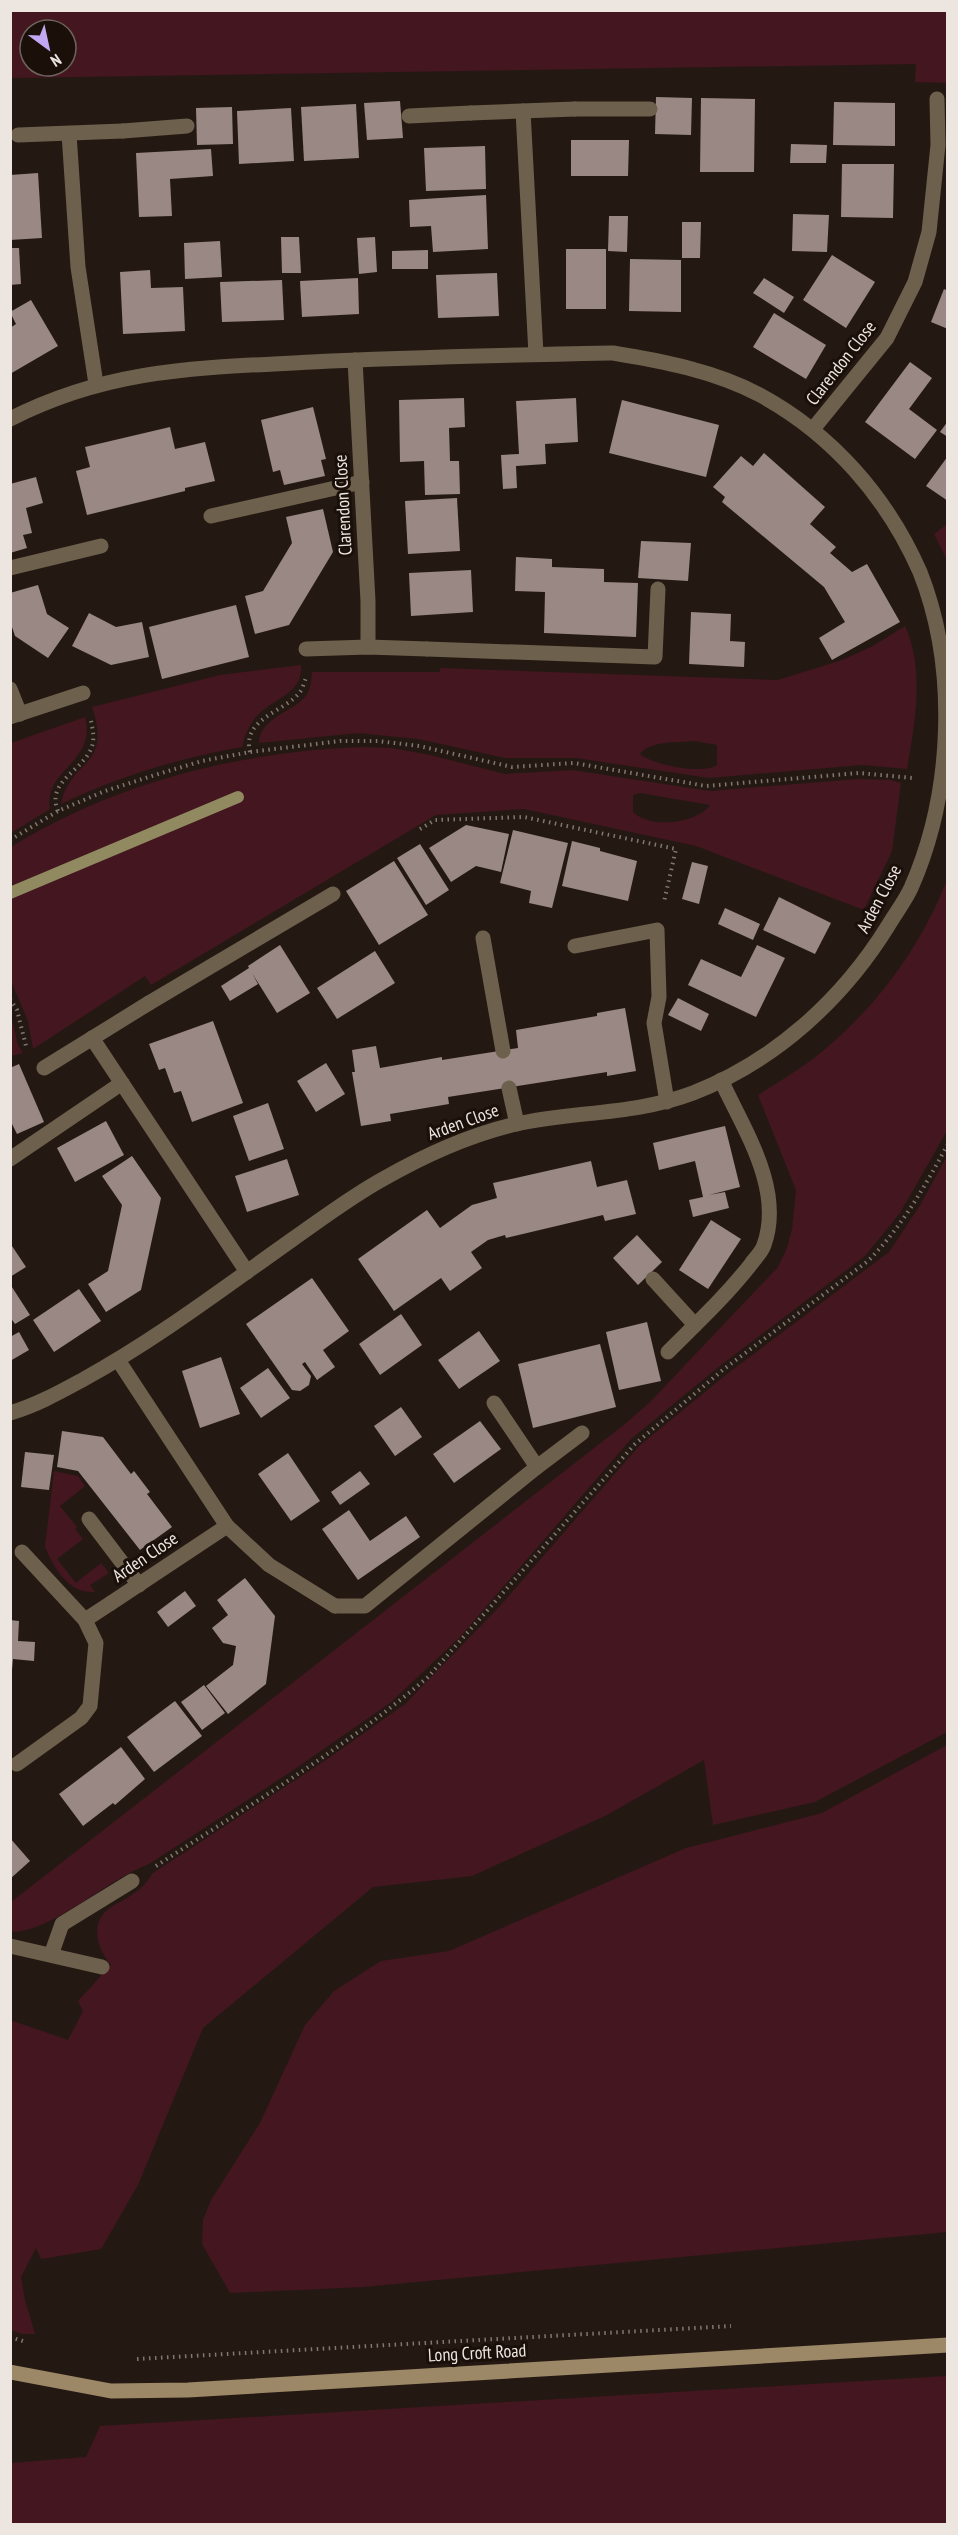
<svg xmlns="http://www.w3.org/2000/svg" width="958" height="2535" font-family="'PT Sans Narrow',sans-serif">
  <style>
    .green { fill: #431620; fill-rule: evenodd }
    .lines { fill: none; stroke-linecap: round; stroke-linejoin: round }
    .stream { stroke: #918a61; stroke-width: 12 }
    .building { fill: #998884 }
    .path { stroke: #817872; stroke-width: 4; stroke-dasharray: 1.5 4.5; stroke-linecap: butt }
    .lane { stroke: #6d604c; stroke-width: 15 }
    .street { stroke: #6d604c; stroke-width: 15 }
    .secondary { stroke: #9c8766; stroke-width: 15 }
    .labels { text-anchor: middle; stroke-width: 6; stroke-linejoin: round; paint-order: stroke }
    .street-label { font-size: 18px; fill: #ede5e0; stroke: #1a1009 }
  </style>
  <rect width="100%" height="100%" fill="#241912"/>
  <!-- green -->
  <g class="green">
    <path d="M10,11H947V83L915,82L916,64L11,78ZM30,30H66V66H30Z"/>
    <polygon points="947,524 947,560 934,534"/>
    <path d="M905,626C925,671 915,722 907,769L862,765L709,778L576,758H505L418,739L358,733L259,743C259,719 290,713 304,698C311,691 311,681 312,672H440V668L778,680L842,660L873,646ZM694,741L717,745V765C703,775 652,765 640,754C651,740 678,743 694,741Z"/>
    <path d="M301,665C303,691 280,697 263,710C252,719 245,733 242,747C180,758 119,776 61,804C70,758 113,769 92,707L220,675Z"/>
    <path d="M85,717C97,763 43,769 50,809L11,833V743Z"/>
    <path d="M364,747L391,748L430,755L505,774L572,770L710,791L858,779L890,780L901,783L892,851L864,910L696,846L524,809L436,815L151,985L145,976L33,1049L28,1021L11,981V847C116,782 241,751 364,747ZM640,793L710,805C696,824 650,829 633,812V795Z"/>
    <path d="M947,880V1131L900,1213L865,1256L721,1365L631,1439L459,1638L390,1703L289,1773L149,1864C105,1880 55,1931 11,1932V1902L625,1424L650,1402L778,1267L787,1248L792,1229L796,1190L758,1095C780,1081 804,1067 824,1050C879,1004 921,946 947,880Z"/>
    <polygon points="10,1011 18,1045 23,1053 11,1056"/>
    <path d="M947,1156V1732L815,1802L713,1825L704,1760L607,1815L472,1876L373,1887L203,2028L138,2185L101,2249L41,2259L36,2248L21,2277L25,2300L35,2334H22L11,2330L10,2020L68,2040L83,2011L78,2001L111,1965C99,1951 90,1928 105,1912C113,1904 128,1899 137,1891C144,1887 148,1879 153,1873L326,1760L405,1704L500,1606L639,1446L727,1374L889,1252L919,1207Z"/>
    <path d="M54,1471L78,1476L85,1486L60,1506L77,1527L75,1529L83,1539L57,1559L76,1583L101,1563L109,1573L90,1585L95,1592C69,1594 54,1568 45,1547Z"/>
    <polygon points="947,1745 947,2232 363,2287 230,2293 202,2244 203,2220 211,2200 260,2123 305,2025 334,1991 381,1961 449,1951 686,1848 822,1813"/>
    <polygon points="947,2376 947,2524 11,2524 11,2463 86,2457 100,2426"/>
  </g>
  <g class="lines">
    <!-- stream -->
    <polyline class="stream" points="10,893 238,797"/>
  </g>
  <!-- building -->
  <g class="building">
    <polygon points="656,97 692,98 691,135 655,134"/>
    <polygon points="701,98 755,99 754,172 700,172"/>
    <polygon points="400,101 403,138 367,140 364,103"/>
    <polygon points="834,102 895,103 895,146 833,145"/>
    <polygon points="356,104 359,158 304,161 301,107"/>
    <polygon points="232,107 233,144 197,145 196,108"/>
    <polygon points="291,108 294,161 239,164 237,111"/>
    <polygon points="571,140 629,140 628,176 571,176"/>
    <polygon points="791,144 827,145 826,163 790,163"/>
    <polygon points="485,146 486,189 426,191 424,148"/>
    <polygon points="211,149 213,176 170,179 172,216 139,217 136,153"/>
    <polygon points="842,164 894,164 893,218 841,217"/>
    <polygon points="38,173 42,238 10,240 10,175"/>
    <polygon points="486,195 488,249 433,252 431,226 410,227 409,200"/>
    <polygon points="793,214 829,215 827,252 792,251"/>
    <polygon points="609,216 628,216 627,252 608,251"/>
    <polygon points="682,222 701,222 700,258 682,258"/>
    <polygon points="281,237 299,237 301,273 282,273"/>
    <polygon points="375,237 377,272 359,274 357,238"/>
    <polygon points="220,241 222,277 185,279 184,243"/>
    <polygon points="10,248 19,248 21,284 10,285"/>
    <rect x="566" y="249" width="40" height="60"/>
    <polygon points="428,250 428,269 392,269 392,251"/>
    <polygon points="832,255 875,282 846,328 803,300"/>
    <polygon points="630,259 681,260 681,312 629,311"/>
    <polygon points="150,270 151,288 183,287 185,331 123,334 120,272"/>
    <polygon points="497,273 499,316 438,318 436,275"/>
    <polygon points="358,278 359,314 302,317 300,281"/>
    <polygon points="764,278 794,297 784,313 753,293"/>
    <polygon points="282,280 284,320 222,322 220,282"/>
    <polygon points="944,289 948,291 948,329 931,322"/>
    <polygon points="31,300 58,346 10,374 10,328 16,324 10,312"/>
    <polygon points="774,313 826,345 806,379 753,347"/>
    <polygon points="910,362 932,378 909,409 937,430 915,459 865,422"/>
    <polygon points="464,398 465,427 449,428 450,461 459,461 460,494 425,495 424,461 400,462 399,400"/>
    <polygon points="576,398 578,442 545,444 546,464 516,466 517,488 503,489 501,455 519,454 516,401"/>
    <polygon points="622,400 719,425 706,477 609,453"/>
    <polygon points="313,407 326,459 321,460 325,476 284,485 280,470 273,472 261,420"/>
    <polygon points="948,421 948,437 940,432"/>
    <polygon points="170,427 175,449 205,442 215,481 185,488 185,491 87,515 76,471 90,467 85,447"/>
    <polygon points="764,453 825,507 810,524 836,547 830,553 852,572 867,564 900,622 832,660 819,638 845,622 824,587 722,502 725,497 713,487 741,456 753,466"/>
    <polygon points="948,456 948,501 926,486"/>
    <polygon points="36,477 43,503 26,508 32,533 23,535 27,548 10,553 10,484"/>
    <polygon points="457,498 460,551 408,554 405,501"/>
    <polygon points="323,509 333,552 289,625 255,634 245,596 263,591 292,543 286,517"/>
    <polygon points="641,541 691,543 688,581 638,578"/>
    <polygon points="516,557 552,559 552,567 604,569 604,582 638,583 636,637 544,633 545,592 515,591"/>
    <polygon points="471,570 473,612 411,616 409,573"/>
    <polygon points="38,585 47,614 69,628 48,658 15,636 10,621 10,593"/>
    <polygon points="236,605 249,657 162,679 149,627"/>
    <polygon points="691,612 731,614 730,641 745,642 744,667 689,664"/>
    <polygon points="89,613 116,627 142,622 149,657 111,665 72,646"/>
    <polygon points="466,825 509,834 501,872 476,866 451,882 429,848"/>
    <polygon points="513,830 568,843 552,908 529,903 531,891 500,883"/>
    <polygon points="572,841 600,848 600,851 637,861 628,901 562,886"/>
    <polygon points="420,844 449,890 426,905 397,858"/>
    <polygon points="394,861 428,915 379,945 346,891"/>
    <polygon points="692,862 708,866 699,904 682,899"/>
    <polygon points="779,897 831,923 815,954 763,930"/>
    <polygon points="725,908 760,924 753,940 718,924"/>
    <polygon points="280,945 310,993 277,1013 252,973 258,984 230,1001 221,986 249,968 248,966"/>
    <polygon points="757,945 785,958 756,1017 688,985 701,959 741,977"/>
    <polygon points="375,951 395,983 337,1019 317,988"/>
    <polygon points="678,998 709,1014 701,1031 668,1015"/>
    <polygon points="625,1008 636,1071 607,1076 607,1072 448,1097 449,1104 390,1114 391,1121 361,1126 352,1072 355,1072 352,1050 376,1046 380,1068 442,1057 442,1060 518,1048 516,1030 597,1016 597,1013"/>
    <polygon points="213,1021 243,1103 192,1122 181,1091 174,1093 165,1068 159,1070 149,1044"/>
    <polygon points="326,1063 345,1094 316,1112 297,1081"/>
    <polygon points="19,1064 44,1122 17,1134 10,1120 10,1068"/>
    <polygon points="268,1103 284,1149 249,1161 233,1116"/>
    <polygon points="106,1121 124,1155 75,1182 57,1148"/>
    <polygon points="725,1126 740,1187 709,1195 725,1192 729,1208 693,1217 689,1200 703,1197 695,1161 659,1170 653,1143"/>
    <polygon points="132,1156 161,1198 141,1290 106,1312 88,1284 108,1271 122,1205 102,1176"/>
    <polygon points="287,1159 299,1195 247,1212 235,1176"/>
    <polygon points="591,1161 597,1187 627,1180 636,1214 605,1221 603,1215 506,1238 505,1235 488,1240 471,1252 482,1268 450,1291 441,1278 394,1311 358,1259 427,1210 440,1228 472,1205 497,1198 493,1183"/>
    <polygon points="711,1220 741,1239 708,1289 679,1270"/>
    <polygon points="637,1235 662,1262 638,1285 613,1258"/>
    <polygon points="10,1243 26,1267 10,1277"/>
    <polygon points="312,1278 349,1331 323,1350 335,1367 317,1380 305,1362 302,1364 311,1376 309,1385 300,1391 292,1390 246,1324"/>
    <polygon points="10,1284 30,1315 15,1324 10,1317"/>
    <polygon points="79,1289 101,1321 54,1352 33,1320"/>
    <polygon points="401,1314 422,1345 380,1375 359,1344"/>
    <polygon points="647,1322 661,1381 619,1390 606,1332"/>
    <polygon points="479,1331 500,1361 459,1389 438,1360"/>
    <polygon points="19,1332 29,1350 10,1361 10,1337"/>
    <polygon points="600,1344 616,1407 533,1428 518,1364"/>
    <polygon points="221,1357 240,1414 200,1428 182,1371"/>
    <polygon points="268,1368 290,1398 261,1418 240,1388"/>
    <polygon points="401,1407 422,1437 395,1456 374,1426"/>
    <polygon points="480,1421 501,1449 454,1483 433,1454"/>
    <polygon points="62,1431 103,1437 131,1474 134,1471 150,1492 147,1494 172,1527 140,1550 78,1471 57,1467"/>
    <polygon points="25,1452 54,1455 49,1490 21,1487"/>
    <polygon points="288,1453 320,1501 291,1521 258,1474"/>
    <polygon points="360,1471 370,1484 340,1505 331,1492"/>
    <polygon points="349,1510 370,1541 406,1516 420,1537 358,1580 322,1529"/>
    <polygon points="245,1578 275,1616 266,1684 228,1714 206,1686 233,1665 236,1646 223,1643 212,1628 228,1615 217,1600"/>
    <polygon points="185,1591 196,1606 168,1627 157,1612"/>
    <polygon points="10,1620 19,1621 18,1641 35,1642 34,1661 13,1659 12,1670 10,1670"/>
    <polygon points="204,1685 225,1713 202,1730 181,1702"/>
    <polygon points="175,1701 202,1736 154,1772 127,1737"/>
    <polygon points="121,1747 145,1779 115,1805 113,1803 83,1826 59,1794"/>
    <polygon points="10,1838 30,1861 10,1879"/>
  </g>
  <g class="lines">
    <!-- path -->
    <g class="path">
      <path d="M250,752C242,718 285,712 300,692C303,688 304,682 306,678"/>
      <path d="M58,811C46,782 81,772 91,749C95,740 93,731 91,721"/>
      <polyline points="420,829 435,820 524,817 676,849 664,902"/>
      <polyline points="10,840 58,811 105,791 155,775 202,761 250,752 340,741 378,741 419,746 512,767 574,763 706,786 859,773 913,778"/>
      <polyline points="10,999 17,1010 26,1046"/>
      <path d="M156,1866C248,1806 344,1749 428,1677L635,1444L724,1369L868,1261C902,1227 925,1186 948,1144"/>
      <polyline points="10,2337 26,2342"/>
      <polyline points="137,2359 731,2326"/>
    </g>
    <!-- lane -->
    <g class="lane">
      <polyline points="575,109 650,109"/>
      <polyline points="409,116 471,113"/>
      <polyline points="123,131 187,126"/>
      <polyline points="211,516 362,482"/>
      <polyline points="10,568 101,546"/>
      <polyline points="427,649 655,657 658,589"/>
      <polyline points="483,938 503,1051"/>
      <polyline points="575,946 657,930 659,997 654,1023 667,1102"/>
      <polyline points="149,1003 333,894"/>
      <polyline points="509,1088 517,1124"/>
      <polyline points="10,1159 122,1083"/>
      <polyline points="653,1279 695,1325"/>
      <path d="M668,1352C697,1323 726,1296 751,1264C755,1258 762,1252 764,1245C784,1189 744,1130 721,1080"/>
      <polyline points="494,1403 537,1467"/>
      <polyline points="89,1519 139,1585"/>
      <polyline points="335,1606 365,1606 537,1467 582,1433"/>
      <polyline points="85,1620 111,1603"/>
      <polyline points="17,1764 81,1718 90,1706 96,1643 85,1620 22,1552"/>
      <polyline points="10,1946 102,1967"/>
      <polyline points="51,1955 62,1924 132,1881"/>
    </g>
    <!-- street -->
    <g class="street">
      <polyline points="523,111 536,354"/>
      <polyline points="471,113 575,109"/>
      <polyline points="69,134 78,267 96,384"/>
      <polyline points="18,135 123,131"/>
      <polyline points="355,360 368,601 368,647"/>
      <path d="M10,419C112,367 202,368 312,362C412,357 513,355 613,353C662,361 715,371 760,395C832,434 887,497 920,572C958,668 953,793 911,888C905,901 895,914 888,926C842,1000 775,1061 693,1093C635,1115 575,1111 516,1124C469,1135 425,1155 383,1179C352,1196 323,1218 293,1239C225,1287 157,1339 84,1379C60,1392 37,1405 10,1413"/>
      <polyline points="813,429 887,338 915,282 929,232 938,145 937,99"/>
      <polyline points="306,649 368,647 427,649"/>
      <polyline points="10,689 20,714"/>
      <polyline points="10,717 83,693"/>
      <polyline points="92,1038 247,1272"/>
      <polyline points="44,1068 149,1003"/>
      <polyline points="118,1360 227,1526 269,1565 335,1606"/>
      <polyline points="111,1603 227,1526"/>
    </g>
    <!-- secondary -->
    <polyline class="secondary" points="10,2372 111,2391 188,2390 948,2345"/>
  </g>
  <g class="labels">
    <!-- street labels -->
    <g class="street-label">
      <text transform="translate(841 363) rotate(-52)" y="6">Clarendon Close</text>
      <text transform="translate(343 505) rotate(-93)" y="6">Clarendon Close</text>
      <text transform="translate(879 899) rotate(-62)" y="6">Arden Close</text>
      <text transform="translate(463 1122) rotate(-20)" y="6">Arden Close</text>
      <text transform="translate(145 1557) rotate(-34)" y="6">Arden Close</text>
      <text transform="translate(477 2353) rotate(-3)" y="6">Long Croft Road</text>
    </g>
  </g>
  <!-- border -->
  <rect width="958" height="2535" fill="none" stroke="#ede5e0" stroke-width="24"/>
  <!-- north arrow -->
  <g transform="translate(48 48) rotate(147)"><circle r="28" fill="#1a1009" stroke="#6e655f" stroke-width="1.5"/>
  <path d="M0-4.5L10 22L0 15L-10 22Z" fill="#c2a8f2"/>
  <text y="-9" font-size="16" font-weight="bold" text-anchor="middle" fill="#ede5e0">N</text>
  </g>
</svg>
